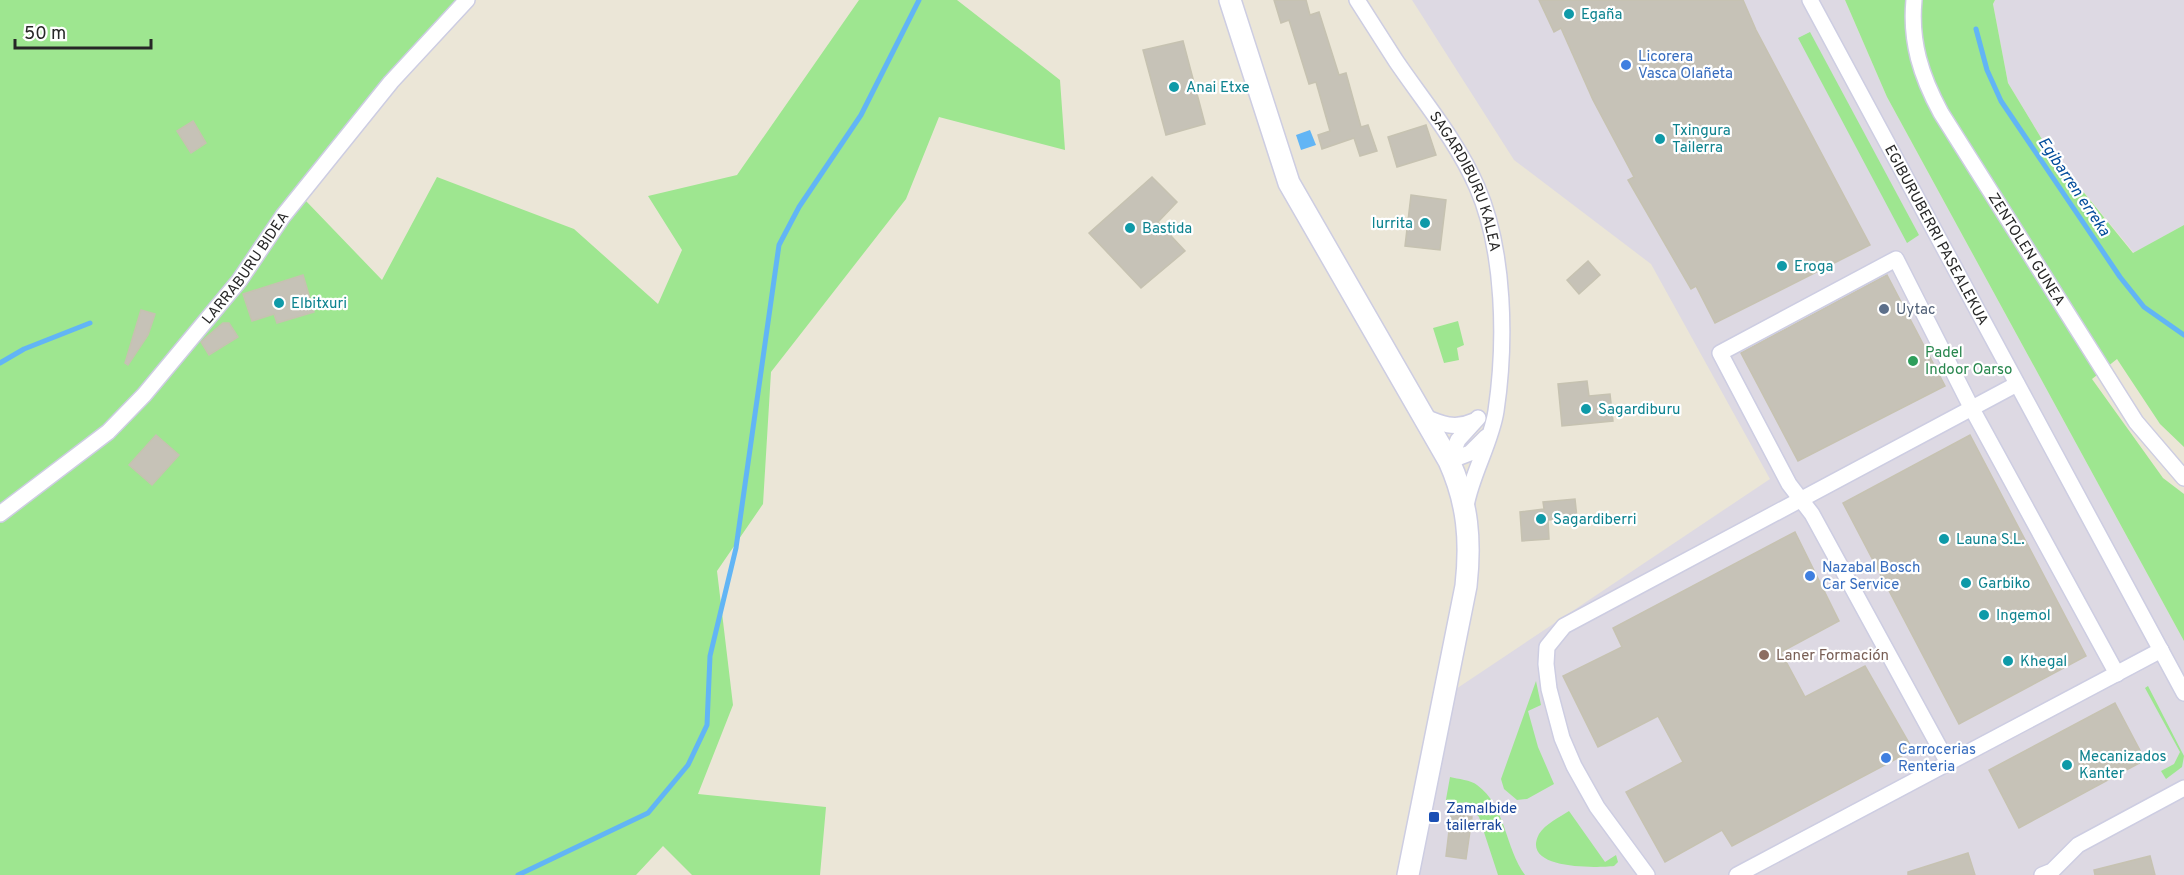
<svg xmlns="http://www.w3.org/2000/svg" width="2184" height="875" font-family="Overpass,sans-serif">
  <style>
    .industrial { fill: #ddd9e3 }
    .green { fill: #9ee690 }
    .water { fill: #62b5f5 }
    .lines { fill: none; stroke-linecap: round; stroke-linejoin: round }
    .stream { stroke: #62b5f5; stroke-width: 5 }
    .building { fill: #c6c2b7; stroke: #c6c2b1; stroke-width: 1.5 }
    .street-casing { stroke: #cdcde2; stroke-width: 18 }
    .secondary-casing { stroke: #cdcde2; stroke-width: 24 }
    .street { stroke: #fff; stroke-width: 15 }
    .secondary { stroke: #fff; stroke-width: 21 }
    .culture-dot { fill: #0f9aa8; stroke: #fff; stroke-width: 2 }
    .shop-dot { fill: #3f7fe0; stroke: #fff; stroke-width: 2 }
    .service-dot { fill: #5c6f8a; stroke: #fff; stroke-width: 2 }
    .leisure-dot { fill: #2e9e5b; stroke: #fff; stroke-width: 2 }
    .education-dot { fill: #8d6e63; stroke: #fff; stroke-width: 2 }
    .transit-dot { fill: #1a4fb4; stroke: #fff; stroke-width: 2 }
    .labels { text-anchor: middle; stroke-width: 4.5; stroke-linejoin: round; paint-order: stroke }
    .culture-label { font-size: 15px; fill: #0d838f; stroke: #fff; text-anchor: start }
    .shop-label { font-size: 15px; fill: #366cbe; stroke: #fff; text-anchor: start }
    .street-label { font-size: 15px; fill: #272727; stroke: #fff }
    .service-label { font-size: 15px; fill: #4e5e75; stroke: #fff; text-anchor: start }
    .leisure-label { font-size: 15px; fill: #27864d; stroke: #fff; text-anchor: start }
    .education-label { font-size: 15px; fill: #785e54; stroke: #fff; text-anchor: start }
    .transit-label { font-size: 15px; fill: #164399; stroke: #fff; text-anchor: start }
    .water-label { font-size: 16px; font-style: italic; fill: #054f9d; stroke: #fff }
  </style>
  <rect width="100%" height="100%" fill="#ebe6d7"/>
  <!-- industrial -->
  <g class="industrial">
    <polygon points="1412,0 1845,0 1887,97 2184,641 2184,875 1418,875 1450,693 1770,479 1651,264 1514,160"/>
    <polygon points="1995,0 2184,0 2184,225 2134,253 2046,146 2008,83 1993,4"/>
  </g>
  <!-- green -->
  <g class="green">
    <polygon points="0,0 471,0 288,203 306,201 382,280 437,177 574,229 658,304 682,250 648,196 737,175 859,0 957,0 1060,80 1065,150 939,117 906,199 771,372 763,504 717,571 733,705 698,794 826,807 820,875 692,875 663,846 636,875 0,875"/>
    <polygon points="1845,0 1995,0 1993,4 2008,83 2046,146 2133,253 2184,225 2184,447 2160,424 2117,359 2092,379 2163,478 2184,494 2184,641 1887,97"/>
    <polygon points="1810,32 1919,235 1907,243 1798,38"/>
    <polygon points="1458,321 1464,345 1457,348 1459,360 1444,363 1433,328"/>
    <polygon points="1536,681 1541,705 1528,711 1538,747 1554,784 1527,799 1517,800 1504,789 1501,779"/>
    <polygon points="2148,686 2184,756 2182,767 2166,779 2161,771 2174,764 2180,752 2145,688"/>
    <path d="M1450,777C1458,779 1471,780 1477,785C1506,806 1505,848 1525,875H1498L1479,817L1467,802L1445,805Z"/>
    <path d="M1569,811L1605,862L1616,855L1618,862L1614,866C1595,868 1520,870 1539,834C1545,824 1560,817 1569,811Z"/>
  </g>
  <!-- water -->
  <polygon class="water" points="1310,130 1316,145 1301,150 1296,135"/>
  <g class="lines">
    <!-- stream -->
    <g class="stream">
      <polyline points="1976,29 1987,70 2001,101 2120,277 2144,307 2184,335"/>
      <polyline points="0,363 24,349 90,323"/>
      <polyline points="518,875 648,813 688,765 707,725 710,656 736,548 779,245 799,207 861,115 919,0"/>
    </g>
  </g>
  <!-- building -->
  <g class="building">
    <polygon points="1274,0 1306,0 1310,15 1319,12 1339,75 1346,73 1361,127 1368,125 1377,151 1360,156 1354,138 1322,149 1318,135 1330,131 1316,82 1309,84 1289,20 1281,23"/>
    <polygon points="1539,0 1743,0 1756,30 1870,245 1715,323 1696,286 1691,289 1628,180 1634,177 1593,100 1561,28 1554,32"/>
    <polygon points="1183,41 1205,124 1166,135 1143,50"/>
    <polygon points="193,121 206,143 191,153 177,131"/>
    <polygon points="1426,125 1436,155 1397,167 1388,137"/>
    <polygon points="1152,177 1177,202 1158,222 1185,251 1141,288 1089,233"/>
    <polygon points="1411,195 1446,200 1440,250 1405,246"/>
    <polygon points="1588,261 1600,275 1579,294 1567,280"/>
    <polygon points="303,275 314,312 277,323 274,314 252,321 243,294"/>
    <polygon points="1887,275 1945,386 1798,461 1741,353"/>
    <polygon points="141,310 155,314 148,335 128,365 125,363"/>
    <polygon points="223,323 229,323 238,337 209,355 201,342"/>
    <polygon points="1587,381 1589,396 1610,394 1613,421 1562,426 1558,384"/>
    <polygon points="156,435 179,455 152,485 129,465"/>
    <polygon points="1970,435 2086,656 1959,724 1843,503"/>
    <polygon points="1575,499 1577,518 1548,520 1549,539 1522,541 1520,512 1544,509 1543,502"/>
    <polygon points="1795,532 1839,621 1781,652 1805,697 1865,666 1913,750 1732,846 1722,830 1665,862 1626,792 1683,762 1658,716 1598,747 1563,676 1622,647 1613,628"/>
    <polygon points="2115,703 2145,760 2019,828 1989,770"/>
    <polygon points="1451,814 1472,817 1466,859 1446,856"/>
    <polygon points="1968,853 1975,875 1908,875 1908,872"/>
    <polygon points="2150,856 2155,875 2095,875 2094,870"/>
  </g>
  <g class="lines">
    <defs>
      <g id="street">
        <path id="s1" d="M1357,0C1370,20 1383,41 1396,61C1424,102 1457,141 1477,187C1505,251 1506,343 1496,411C1491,443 1472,473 1466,506"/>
        <path id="s2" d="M1810,0L2184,693"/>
        <path id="s3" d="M1914,0C1910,42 1921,76 1941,113L2136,422L2184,478"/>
        <path d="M1423,416C1441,424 1455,430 1474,421"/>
        <polyline points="1478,418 1458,440 1449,461 1470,453 1486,437"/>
        <path id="s4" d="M0,514L108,432L144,395L239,281L283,216L391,82L467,0"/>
        <polyline points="1948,763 1812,514 1789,484 1720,353 1896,259 1971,407 2117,674"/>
        <polyline points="1647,875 1597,807 1574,766 1562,738 1549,689 1546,664 1547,647 1564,626 2017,384"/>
        <polyline points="1737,875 2161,650"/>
        <polyline points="2042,875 2052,871 2078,845 2184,788"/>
      </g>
      <path id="secondary" d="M1230,0L1289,183L1449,461C1468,503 1471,541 1466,586L1408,875"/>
    </defs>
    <!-- street casing -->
    <use href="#street" class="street-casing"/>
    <!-- secondary casing -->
    <use href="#secondary" class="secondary-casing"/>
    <!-- street -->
    <use href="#street" class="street"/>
    <!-- secondary -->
    <use href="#secondary" class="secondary"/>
  </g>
  <!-- markers -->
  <g class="culture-dot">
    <circle cx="1569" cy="14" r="6"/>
    <circle cx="1174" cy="87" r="6"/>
    <circle cx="1660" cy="139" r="6"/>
    <circle cx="1425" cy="223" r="6"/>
    <circle cx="1130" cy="228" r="6"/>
    <circle cx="1782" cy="266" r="6"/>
    <circle cx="279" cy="303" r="6"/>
    <circle cx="1586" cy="409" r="6"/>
    <circle cx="1541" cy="519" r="6"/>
    <circle cx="1944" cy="539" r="6"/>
    <circle cx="1966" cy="583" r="6"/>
    <circle cx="1984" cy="615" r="6"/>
    <circle cx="2008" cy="661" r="6"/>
    <circle cx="2067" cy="765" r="6"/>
  </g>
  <g class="shop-dot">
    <circle cx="1626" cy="65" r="6"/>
    <circle cx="1810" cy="576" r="6"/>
    <circle cx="1886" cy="758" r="6"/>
  </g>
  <circle class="service-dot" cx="1884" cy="309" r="6"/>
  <circle class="leisure-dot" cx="1913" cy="361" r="6"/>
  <circle class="education-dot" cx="1764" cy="655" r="6"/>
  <rect class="transit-dot" x="1428" y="811" width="12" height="12" rx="3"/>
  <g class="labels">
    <!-- culture labels -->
    <g class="culture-label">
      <text x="1581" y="19">Egaña</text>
      <text x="1186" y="92">Anai Etxe</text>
      <text x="1672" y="135">Txingura<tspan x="1672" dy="17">Tailerra</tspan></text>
      <text x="1413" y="228" text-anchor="end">Iurrita</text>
      <text x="1142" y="233">Bastida</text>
      <text x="1794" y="271">Eroga</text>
      <text x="291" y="308">Elbitxuri</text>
      <text x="1598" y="414">Sagardiburu</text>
      <text x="1553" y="524">Sagardiberri</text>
      <text x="1956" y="544">Launa S.L.</text>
      <text x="1978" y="588">Garbiko</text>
      <text x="1996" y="620">Ingemol</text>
      <text x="2020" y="666">Khegal</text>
      <text x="2079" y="761">Mecanizados<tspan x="2079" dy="17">Kanter</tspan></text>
    </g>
    <!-- shop labels -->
    <g class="shop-label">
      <text x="1638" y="61">Licorera<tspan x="1638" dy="17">Vasca Olañeta</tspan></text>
      <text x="1822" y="572">Nazabal Bosch<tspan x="1822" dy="17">Car Service</tspan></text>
      <text x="1898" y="754">Carrocerias<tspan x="1898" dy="17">Renteria</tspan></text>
    </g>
    <!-- street labels -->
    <g class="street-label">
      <text dy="5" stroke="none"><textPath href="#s1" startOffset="213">SAGARDIBURU KALEA</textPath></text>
      <text dy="5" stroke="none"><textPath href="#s2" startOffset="267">EGIBURUBERRI PASEALEKUA</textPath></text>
      <text dy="5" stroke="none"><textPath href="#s3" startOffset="279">ZENTOLEN GUNEA</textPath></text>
      <text dy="5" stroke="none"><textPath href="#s4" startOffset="350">LARRABURU BIDEA</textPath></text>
    </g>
    <!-- service labels -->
    <g class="service-label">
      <text x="1896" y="314">Uytac</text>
    </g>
    <!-- leisure labels -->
    <g class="leisure-label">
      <text x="1925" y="357">Padel<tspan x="1925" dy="17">Indoor Oarso</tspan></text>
    </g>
    <!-- education labels -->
    <g class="education-label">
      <text x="1776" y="660">Laner Formación</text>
    </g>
    <!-- transit labels -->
    <g class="transit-label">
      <text x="1446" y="813">Zamalbide<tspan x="1446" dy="17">tailerrak</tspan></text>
    </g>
    <!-- water labels -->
    <g class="water-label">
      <text transform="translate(2075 186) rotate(56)" y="6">Egibarren erreka</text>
    </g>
  </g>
  <!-- scale -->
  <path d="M15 39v9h136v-9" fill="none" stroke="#272727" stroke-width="3"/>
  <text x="24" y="39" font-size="18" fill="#272727" stroke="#ffffff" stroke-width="4.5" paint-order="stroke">50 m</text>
</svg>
